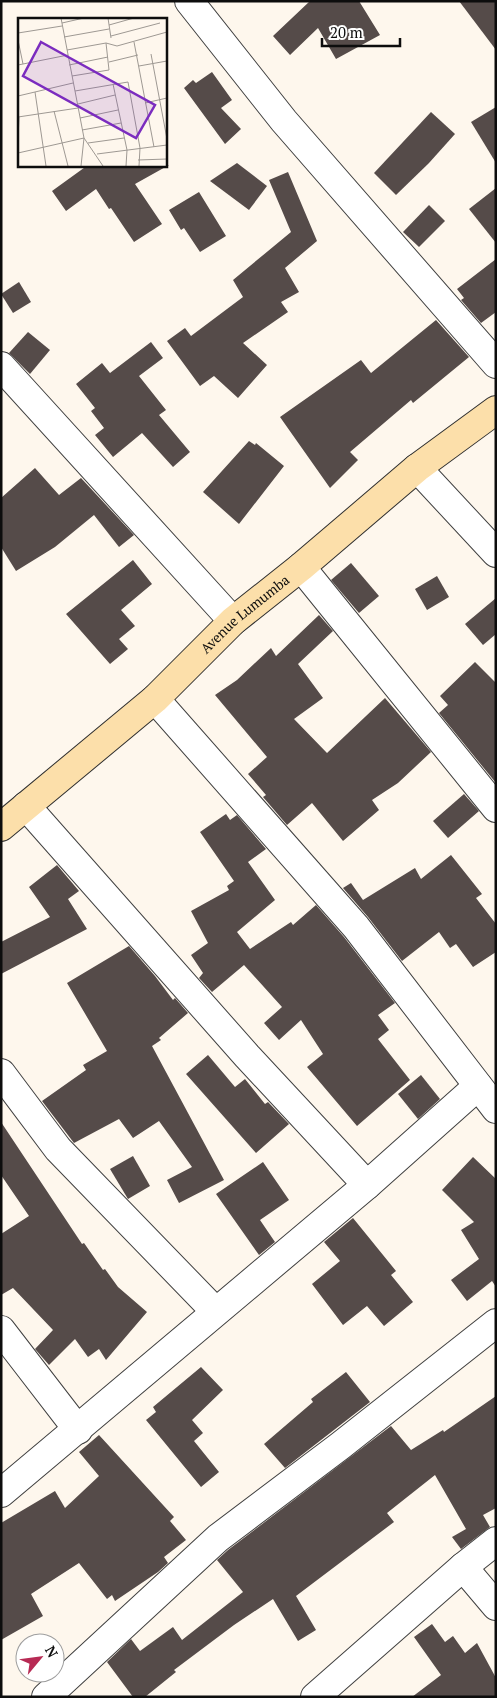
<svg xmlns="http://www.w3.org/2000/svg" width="497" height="1698" font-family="'PT Serif',serif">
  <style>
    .building { fill: #554b49 }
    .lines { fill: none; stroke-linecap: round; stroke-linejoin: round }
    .minor-casing { stroke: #404040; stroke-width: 30 }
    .secondary-casing { stroke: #2f2f2f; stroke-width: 30 }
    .minor { stroke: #fff; stroke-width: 28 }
    .secondary { stroke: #fcdfaa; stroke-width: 28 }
    .labels { text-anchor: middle; stroke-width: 5; stroke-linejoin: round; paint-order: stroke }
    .street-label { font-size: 14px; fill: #0d0d0d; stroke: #fff }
    .inset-road { fill: none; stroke: #9e9993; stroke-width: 1 }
    .view { fill: #7b2cbf; fill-opacity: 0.15; stroke: #7b2cbf; stroke-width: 2.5 }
    .inset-edge { fill: none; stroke: #0d0d0d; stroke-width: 2.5 }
  </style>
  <rect width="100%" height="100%" fill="#fef7ed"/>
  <!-- building -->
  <g class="building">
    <polygon points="310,1 359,1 380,35 336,59 318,28 290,55 273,36"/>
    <polygon points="459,1 496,1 496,50"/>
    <polygon points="212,72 232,100 221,108 241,129 225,144 184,88 193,80 196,83"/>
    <polygon points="496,107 496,163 471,122"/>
    <polygon points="431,112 455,134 429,163 396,195 374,173"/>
    <polygon points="237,163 267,186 249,210 210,181"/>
    <polygon points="88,165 169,165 135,184 162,224 134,242 111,208 109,209 96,189 66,211 52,191"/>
    <polygon points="288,172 317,241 285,268 299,292 281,302 288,312 243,343 267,365 238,398 214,376 200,386 167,341 185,328 191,336 243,297 233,280 291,232 269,180"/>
    <polygon points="496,188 496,243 469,209"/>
    <polygon points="199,192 226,236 200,252 184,228 181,230 169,210"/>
    <polygon points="429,205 445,221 419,247 403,232"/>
    <polygon points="496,259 496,312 481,323 461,300 464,298 457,289"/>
    <polygon points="19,282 31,302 13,313 1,294"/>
    <polygon points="436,320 469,357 413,403 411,400 350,452 358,460 330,488 280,417 361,360 371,373"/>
    <polygon points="28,332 50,350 30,374 9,353"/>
    <polygon points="151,342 163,358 139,376 166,410 159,415 190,452 173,467 142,433 113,457 95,435 104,428 91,411 95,408 76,384 102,363 110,373"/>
    <polygon points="249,441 255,445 256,443 284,466 239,524 203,492"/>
    <polygon points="35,468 59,495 81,478 134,535 119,547 94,515 55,547 16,571 1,547 1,498"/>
    <polygon points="133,560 152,584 121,610 135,626 119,639 128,649 110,664 66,614"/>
    <polygon points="351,563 379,596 359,613 331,580"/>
    <polygon points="437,576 449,597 427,610 415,589"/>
    <polygon points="496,598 496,634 483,645 465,624"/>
    <polygon points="319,615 333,631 298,664 323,698 294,719 327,753 385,698 431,752 398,783 372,800 379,810 343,841 312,803 287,825 263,797 266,795 248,774 267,757 215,695 237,680 271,648 276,656"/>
    <polygon points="475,662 496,683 496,783 439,713 448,705 440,696"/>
    <polygon points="464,794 479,811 448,838 433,821"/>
    <polygon points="226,814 230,820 237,815 266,849 248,862 275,900 237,932 250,949 291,922 293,925 316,905 344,937 395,1003 378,1015 389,1030 378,1039 410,1080 357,1126 307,1067 323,1054 301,1020 279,1040 264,1023 282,1007 244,965 212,992 199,978 203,973 191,955 208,943 191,911 229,890 227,886 234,881 200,832"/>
    <polygon points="451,855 482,894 476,898 496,924 496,952 473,967 456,944 450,948 439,932 402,961 368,917 343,888 351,883 363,900 415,868 421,879"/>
    <polygon points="57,865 79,891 68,899 87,929 1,974 1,942 50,917 29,887"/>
    <polygon points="129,946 155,976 173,1000 175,998 188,1013 159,1038 161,1040 152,1046 224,1180 179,1203 167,1180 192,1167 159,1121 133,1138 119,1119 74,1143 42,1101 86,1070 83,1065 107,1051 67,983"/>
    <polygon points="208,1055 235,1087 245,1079 265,1104 268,1102 289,1124 256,1153 186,1074"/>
    <polygon points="421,1075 440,1099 418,1119 398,1094"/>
    <polygon points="1,1122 82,1244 84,1243 103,1270 105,1269 118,1287 147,1312 106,1360 99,1349 88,1357 75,1339 49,1365 35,1349 53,1330 13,1288 1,1295 1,1234 29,1216 1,1175"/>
    <polygon points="133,1156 150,1186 128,1199 110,1169"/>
    <polygon points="473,1157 496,1179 496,1287 492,1281 467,1301 451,1280 479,1259 461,1230 474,1222 442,1190"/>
    <polygon points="263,1162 289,1200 260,1220 275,1242 259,1255 216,1194"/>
    <polygon points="353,1218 396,1271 391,1275 413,1302 384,1326 367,1306 343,1325 312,1284 340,1261 324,1242"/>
    <polygon points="201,1367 223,1390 192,1420 203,1433 194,1441 219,1472 201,1487 146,1420 156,1412 153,1407"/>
    <polygon points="346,1372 370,1402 285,1468 264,1444 313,1402 311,1399"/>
    <polygon points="496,1396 496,1508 483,1515 490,1527 461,1549 452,1537 466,1529 435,1475 387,1513 394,1522 296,1596 316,1630 298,1641 273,1599 234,1625 174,1670 176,1672 145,1697 133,1697 107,1662 131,1639 140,1651 173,1627 182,1640 243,1592 217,1560 228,1550 391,1426 411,1450 443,1430 444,1432"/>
    <polygon points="99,1435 174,1517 170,1521 186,1540 164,1557 168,1563 158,1572 115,1601 112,1595 107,1599 79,1563 31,1594 43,1616 1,1640 1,1523 55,1491 65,1508 99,1476 79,1452"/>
    <polygon points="432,1624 445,1642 453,1636 465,1653 477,1643 496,1678 496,1697 412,1697 441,1675 414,1637"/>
  </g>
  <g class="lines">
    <defs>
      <g id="minor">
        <polyline points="189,1 284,121 496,364"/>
        <polyline points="1,366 233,621"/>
        <polyline points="417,468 496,553"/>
        <polyline points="301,567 496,808"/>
        <polyline points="155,699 356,927 496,1109"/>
        <polyline points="26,806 247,1056 367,1185"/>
        <polyline points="1,1073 58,1149 215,1311"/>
        <polyline points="1,1330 78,1430"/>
        <polyline points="1,1493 367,1185 478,1086"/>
        <polyline points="463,1567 496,1606"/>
        <polyline points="46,1697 218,1538 340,1446 496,1323"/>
        <polyline points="315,1697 463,1567 496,1541"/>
      </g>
      <g id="secondary">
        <path id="s1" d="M1,827L155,699L233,621L301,567L417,468L496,410"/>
      </g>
    </defs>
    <!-- minor casing -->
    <use href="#minor" class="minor-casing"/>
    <!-- secondary casing -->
    <use href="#secondary" class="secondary-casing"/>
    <!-- minor -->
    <use href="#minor" class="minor"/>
    <!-- secondary -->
    <use href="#secondary" class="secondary"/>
  </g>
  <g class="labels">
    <!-- street labels -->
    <g class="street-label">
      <text dy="5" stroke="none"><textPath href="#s1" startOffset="324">Avenue Lumumba</textPath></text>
    </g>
  </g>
  <!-- overview -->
  <g transform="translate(18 18)">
    <rect width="149" height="149" fill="#fef7ed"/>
    <path class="inset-road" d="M43,0L66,120L63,148M90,0L93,20M44,5L66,0M91,7L116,0M0,15L44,8M93,18L142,5M46,19L91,11M0,22L5,46M116,24L136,129M49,32L88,25L99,28L149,14M133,36L149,121M91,44L120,37M0,47L50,37M51,47L90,39M121,48L149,43M54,58L91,52L88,25M95,66L109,132L108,148M57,73L110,64L122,130L121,148M17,74L28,148M0,78L55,65M127,85L149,80M60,86L97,77M36,93L50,148M0,99L60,90M62,100L100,92M64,112L103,105M0,121L1,99M70,125L106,120M0,135L66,120L85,148M79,136L149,127M120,142L149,141"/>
    <path class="view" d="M23,24L137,87L118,120L5,58Z"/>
    <rect width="149" height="149" class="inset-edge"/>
  </g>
  <!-- border -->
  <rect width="497" height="1698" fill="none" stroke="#0d0d0d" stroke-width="5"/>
  <!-- north arrow -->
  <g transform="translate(40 1658) rotate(61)"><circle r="24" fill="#ffffff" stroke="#9e9e9e"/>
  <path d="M0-4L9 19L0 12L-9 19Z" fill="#b72a54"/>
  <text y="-8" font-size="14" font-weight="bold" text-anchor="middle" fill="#0d0d0d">N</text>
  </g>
  <!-- scale -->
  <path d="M322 38v8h78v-8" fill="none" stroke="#0d0d0d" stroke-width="2.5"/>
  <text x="330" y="38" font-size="15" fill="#0d0d0d" stroke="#ffffff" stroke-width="4" paint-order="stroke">20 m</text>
</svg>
